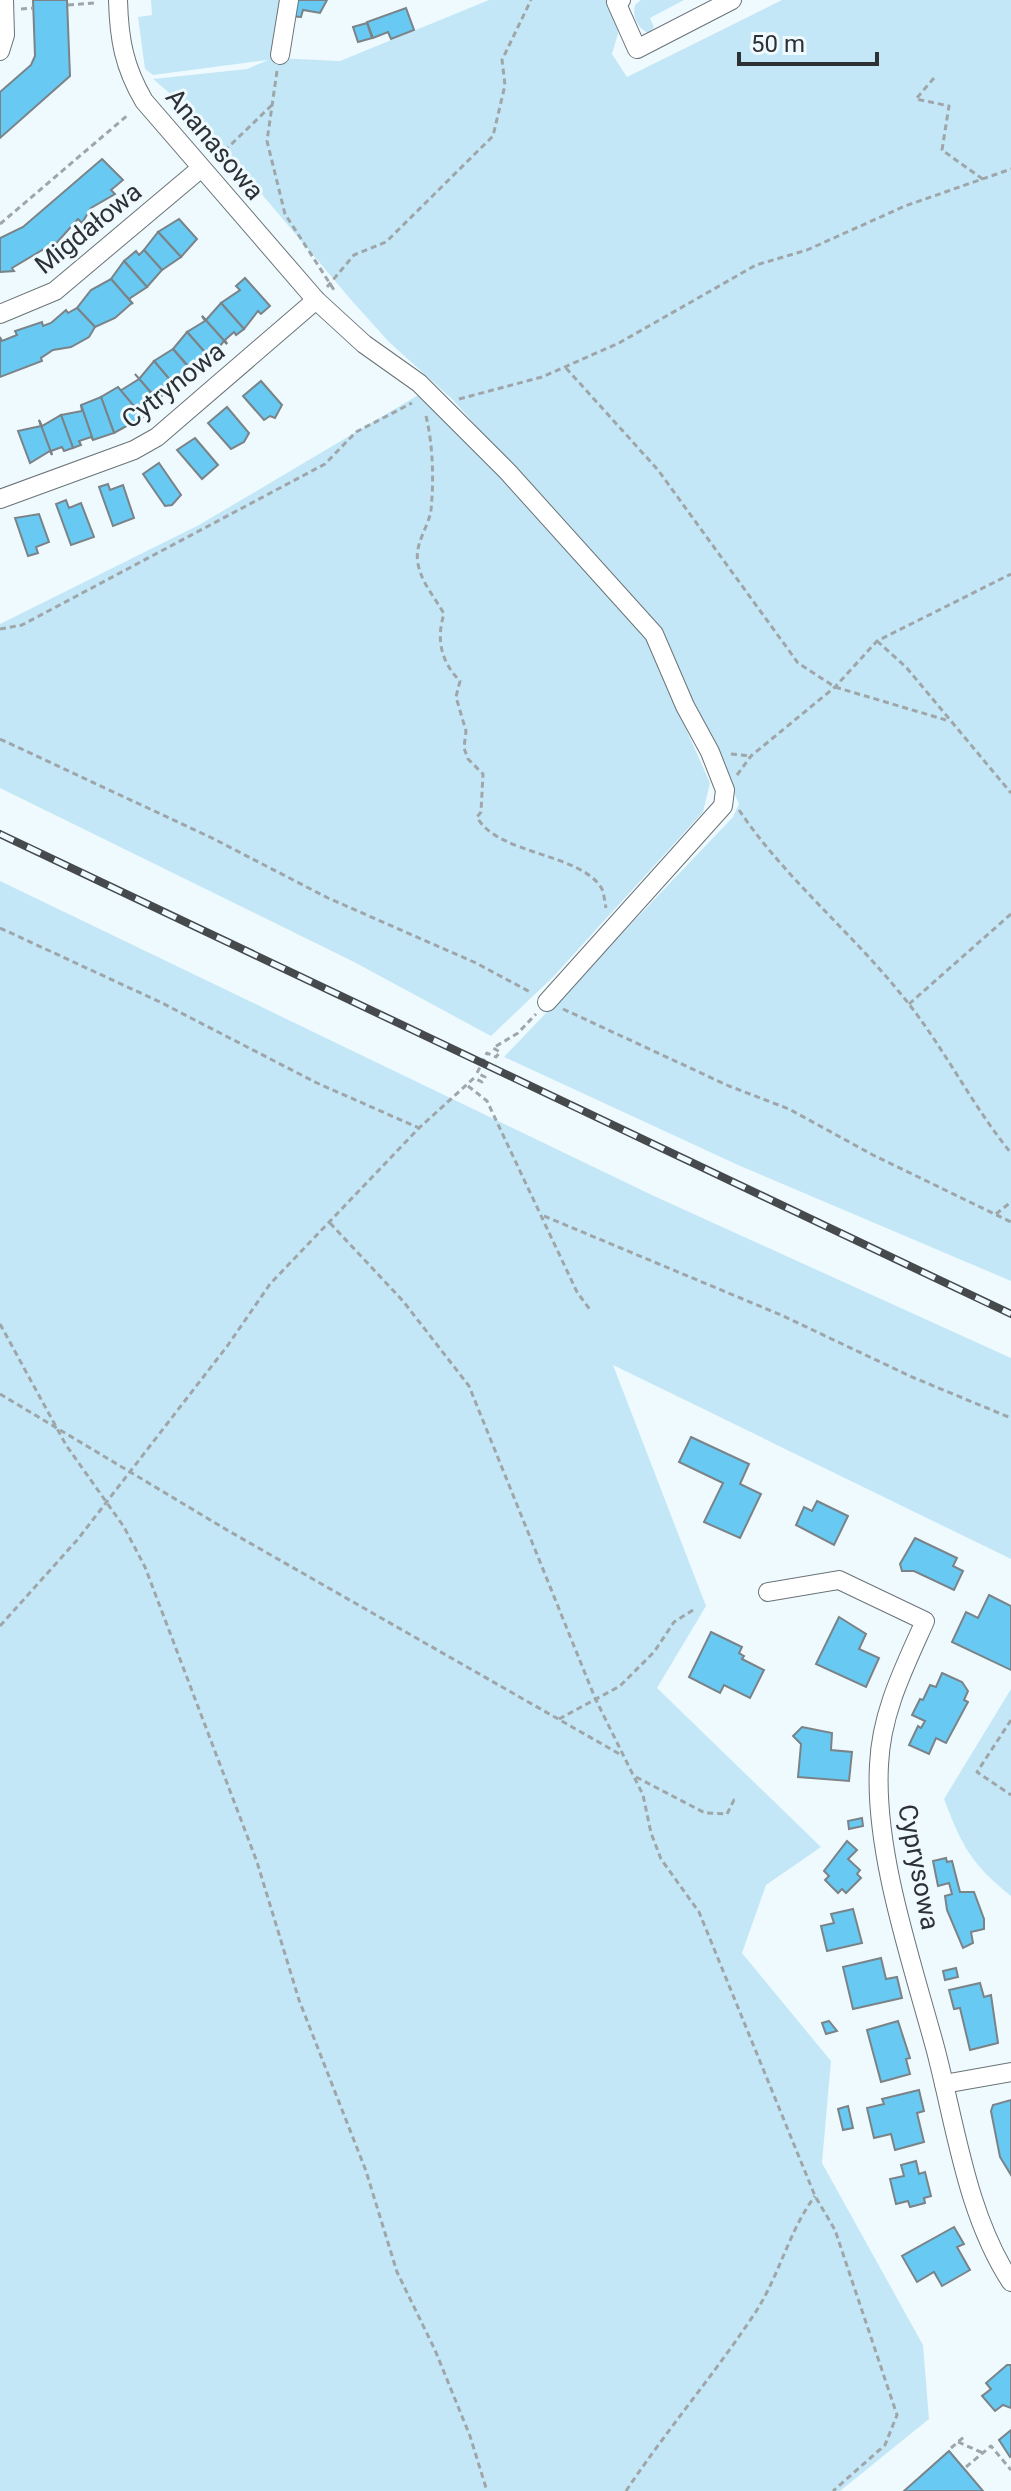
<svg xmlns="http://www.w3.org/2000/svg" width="1011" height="2491" font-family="Roboto,sans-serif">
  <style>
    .green { fill: #c4e7f7 }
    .building { fill: #68c9f2; stroke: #7a8387; stroke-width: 2 }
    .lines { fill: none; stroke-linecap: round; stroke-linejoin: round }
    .minor-casing { stroke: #6a7377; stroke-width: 20 }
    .path { stroke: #9ea6a9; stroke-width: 3; stroke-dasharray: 6 4; stroke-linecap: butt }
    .minor { stroke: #fff; stroke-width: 18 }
    .rail-casing { stroke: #464a4d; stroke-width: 8 }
    .rail { stroke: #effaff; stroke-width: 5; stroke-dasharray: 15; stroke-linecap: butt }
    .labels { text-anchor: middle; stroke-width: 6; stroke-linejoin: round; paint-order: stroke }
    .street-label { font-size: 26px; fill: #2d3133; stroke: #effaff }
  </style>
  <rect width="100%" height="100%" fill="#effaff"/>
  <!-- green -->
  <g class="green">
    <polygon points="151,0 283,0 276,58 340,61 489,0 610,0 620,27 612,54 627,77 782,0 1011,0 1011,1281 738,1165 504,1057 733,817 739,804 662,635 453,400 389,342 352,301 194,114 153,79 247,69 268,60 153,75 145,69 138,17 152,15"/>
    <path d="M641,0H684L650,18L654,27L649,33C638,29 632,17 635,5Z"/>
    <polygon points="420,394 507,482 647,641 710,783 703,812 553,977 491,1036 354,962 0,788 0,624 199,525"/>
    <polygon points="0,881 654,1196 1011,1358 1011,1559 613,1365 706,1606 657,1688 821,1847 766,1885 742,1953 831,2061 822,2163 923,2345 929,2419 840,2491 0,2491"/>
    <path d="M1011,1689V1896C971,1864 962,1846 944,1799Z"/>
  </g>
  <!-- building -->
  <g class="building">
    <polygon points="33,0 67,0 70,76 0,138 0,92 31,65 35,56"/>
    <polygon points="292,0 327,0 320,13 303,10 301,17 289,16"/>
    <polygon points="406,8 414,30 391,39 388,32 373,38 367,22"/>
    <polygon points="367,23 372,38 358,42 353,27"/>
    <polygon points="102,159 123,180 111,190 115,194 91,208 82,223 78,219 52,248 49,246 12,268 14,271 0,272 0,238 23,227"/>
    <polygon points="179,219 197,239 181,257 158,232"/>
    <polygon points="158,232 181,257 162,270 144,250"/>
    <polygon points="144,250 162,270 147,287 124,261 136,251 139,255"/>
    <polygon points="124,261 147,287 129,299 133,304 111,279"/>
    <polygon points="245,278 270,306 261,314 258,311 244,329 221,303 240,290 236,286"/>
    <polygon points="111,279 132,303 115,318 95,327 77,308 91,290"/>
    <polygon points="221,303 244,329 236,335 234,332 225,340 227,344 202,316 206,320"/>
    <polygon points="77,308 95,327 89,337 71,347 53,350 41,358 42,361 0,377 0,337 2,341 17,335 15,331 42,322 43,326 51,323 66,310 68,313"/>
    <polygon points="202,316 227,344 224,341 210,358 187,332 205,321"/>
    <polygon points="187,332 210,358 190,368 173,349"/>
    <polygon points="173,349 190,369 176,387 154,361"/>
    <polygon points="154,361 176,387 157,399 139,379"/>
    <polygon points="135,374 159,402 156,399 143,417 120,391 139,379"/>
    <polygon points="261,381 282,405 275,418 270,416 264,420 243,396"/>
    <polygon points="118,387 143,417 114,433 101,397"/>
    <polygon points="101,397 114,433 93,440 81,405"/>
    <polygon points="81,405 93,440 91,437 79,441 81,445 73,448 61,415 82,411"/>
    <polygon points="227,407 249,433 244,442 231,449 208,423"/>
    <polygon points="61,415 73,448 64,451 62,447 51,451 52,455 39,420 42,426"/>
    <polygon points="39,420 52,455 50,451 30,463 18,431 41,426"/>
    <polygon points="195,438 218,465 202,479 177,450"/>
    <polygon points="159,463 181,495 172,505 165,506 143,474"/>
    <polygon points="108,484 110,490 123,485 134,518 113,526 99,487"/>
    <polygon points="66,500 69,508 81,503 94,537 71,545 56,504"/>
    <polygon points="39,514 49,542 36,547 38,553 28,556 15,518"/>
    <polygon points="691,1437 749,1464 740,1484 761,1494 740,1538 704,1522 723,1483 679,1462"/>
    <polygon points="817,1501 848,1516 834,1545 796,1525 804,1507 812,1511"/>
    <polygon points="915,1538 957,1558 953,1566 963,1571 954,1590 914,1571 902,1571 900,1564"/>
    <polygon points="989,1595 1011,1606 1011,1670 952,1642 966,1612 978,1618"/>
    <polygon points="839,1617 866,1634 859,1649 879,1658 866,1687 816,1664"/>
    <polygon points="711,1632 742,1647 739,1653 744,1656 742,1659 764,1670 750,1698 724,1685 720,1693 689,1677"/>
    <polygon points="942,1673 962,1682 968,1691 964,1700 968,1702 946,1743 936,1738 929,1754 909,1745 918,1726 921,1728 925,1721 912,1715 920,1699 923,1700 930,1685 936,1687"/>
    <polygon points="802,1727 832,1733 831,1750 852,1752 849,1781 798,1777 801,1744 793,1736"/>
    <polygon points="862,1818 863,1826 849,1829 848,1821"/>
    <polygon points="847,1841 857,1850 848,1859 860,1870 857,1874 861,1878 846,1893 842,1889 838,1893 825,1880 829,1876 824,1871"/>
    <polygon points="946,1858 947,1862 952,1861 960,1892 974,1892 984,1919 984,1929 971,1932 973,1943 963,1948 947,1910 945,1896 952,1894 949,1883 938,1886 933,1861"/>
    <polygon points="853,1909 862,1943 827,1951 821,1926 834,1923 831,1914"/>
    <polygon points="881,1958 886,1979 897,1977 902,1998 853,2009 843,1967"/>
    <polygon points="956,1968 958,1977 945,1980 943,1971"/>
    <polygon points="980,1983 984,1997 991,1995 998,2043 970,2050 960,2008 954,2009 949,1990"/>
    <polygon points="829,2021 837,2031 826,2034 822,2023"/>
    <polygon points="898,2021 910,2058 906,2059 910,2074 881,2082 867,2030"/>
    <polygon points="919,2090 924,2111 917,2113 924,2142 895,2150 891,2134 874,2138 867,2108 884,2104 882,2099"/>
    <polygon points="1011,2100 1011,2175 1000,2157 991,2111 993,2105"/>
    <polygon points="848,2106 853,2128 843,2130 838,2109"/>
    <polygon points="916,2161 919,2174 925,2172 931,2196 924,2198 925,2203 910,2207 908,2201 896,2204 890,2179 904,2176 901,2165"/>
    <polygon points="954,2227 964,2244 957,2247 970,2270 942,2286 934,2272 917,2282 902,2256"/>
    <polygon points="1007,2365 1011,2365 1011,2408 1003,2405 995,2411 982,2396 991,2389 986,2383"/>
    <polygon points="1011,2430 1011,2456 1010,2457 999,2440"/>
    <polygon points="949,2451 983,2491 904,2491"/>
  </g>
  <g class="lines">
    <defs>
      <g id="minor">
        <path d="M118,0C119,39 124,67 144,101L316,300L364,344L419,383L508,472L654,634L685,706L710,752L725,790L723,806L547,1002"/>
        <polyline points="621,0 616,2 637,49 732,0"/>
        <polyline points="0,51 5,35 4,0"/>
        <polyline points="280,55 289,0"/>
        <polyline points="0,314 55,291 200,169"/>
        <polyline points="0,499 134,450 157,437 316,300"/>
        <path d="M768,1592L839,1580L925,1621C904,1668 881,1713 879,1765C874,1854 913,1965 936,2051C956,2128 967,2215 1011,2282"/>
        <polyline points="944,2084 1011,2072"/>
      </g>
    </defs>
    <!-- minor casing -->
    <use href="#minor" class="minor-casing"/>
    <!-- path -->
    <g class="path">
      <polyline points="68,5 94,3"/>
      <polyline points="21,9 33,8"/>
      <polyline points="277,71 267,141 285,214 336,293"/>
      <polyline points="934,78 916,99 949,106 942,150 984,180"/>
      <polyline points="217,158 272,105"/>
      <polyline points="0,224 129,114"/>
      <polyline points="327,287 354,255 386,242 493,136 505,85 502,60 531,0"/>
      <polyline points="566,368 658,470 798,663 835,687 946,720"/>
      <polyline points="459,399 542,377 619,343 756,265 807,250 905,206 1011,169"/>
      <path d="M426,416C433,445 434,480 431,510C428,529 414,543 418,564C422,584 435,597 444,614C436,639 441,662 460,681L456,697L466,731L464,748L468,759L483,774L481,812L477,817C497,855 582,853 602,889C604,894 605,903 606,908"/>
      <polyline points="0,629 22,625 325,464 356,432 412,403"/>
      <polyline points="877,641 906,667 1011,793"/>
      <polyline points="0,739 212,838 328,898 476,963 532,993"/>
      <polyline points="731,754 751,756"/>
      <polyline points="737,775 751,756 835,687 877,641 1011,574"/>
      <path d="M739,810C784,877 849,930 900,993C942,1043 970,1103 1011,1153"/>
      <polyline points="0,928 160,1002 317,1083 419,1128"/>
      <polyline points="909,1004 1011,914"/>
      <polyline points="563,1009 729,1086 789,1109 873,1155 1011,1222"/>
      <polyline points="468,1086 487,1101 577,1292 591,1311"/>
      <polyline points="996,1214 1011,1202"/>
      <polyline points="544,1216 781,1315 912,1377 1011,1418"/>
      <polyline points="330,1223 403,1301 469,1386 595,1698 643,1795 651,1833 661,1859 699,1912 815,2196 835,2230 897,2415 885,2445 833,2491"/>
      <polyline points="0,1324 66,1445 124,1527 145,1567 257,1862 299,2000 366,2171 397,2272 435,2350 470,2436 487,2491"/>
      <polyline points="0,1394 227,1530 623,1756"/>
      <polyline points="0,1626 78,1539 228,1345 270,1284 419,1128 474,1078 482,1082 485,1077 477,1073 487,1053 496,1057 500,1052 493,1048 518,1033 536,1014"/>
      <polyline points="559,1719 620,1686 654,1652 674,1622 693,1610"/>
      <polyline points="1011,1720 977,1772 1011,1795"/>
      <polyline points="636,1777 705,1813 727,1814 734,1800 738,1801"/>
      <polyline points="958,2442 983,2453"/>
      <polyline points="951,2448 965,2436"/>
      <polyline points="966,2467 991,2446 1011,2470"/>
      <path d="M626,2491C666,2431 713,2376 753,2316C779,2278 788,2232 815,2196"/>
    </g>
    <!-- minor -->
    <use href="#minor" class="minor"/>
    <defs>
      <polyline id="rail" points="0,834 1011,1314"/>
    </defs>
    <!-- rail casing -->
    <use href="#rail" class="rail-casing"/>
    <!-- rail -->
    <use href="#rail" class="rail"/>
  </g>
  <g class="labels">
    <!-- street labels -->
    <g class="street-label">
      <text transform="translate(215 144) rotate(50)" y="9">Ananasowa</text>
      <text transform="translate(88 228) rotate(-39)" y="9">Migdałowa</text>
      <text transform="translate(173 385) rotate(-38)" y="9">Cytrynowa</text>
      <text transform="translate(919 1867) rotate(79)" y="9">Cyprysowa</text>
    </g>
  </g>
  <!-- scale -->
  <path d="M739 52v12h138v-12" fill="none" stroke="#2d3133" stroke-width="4"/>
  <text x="751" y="52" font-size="24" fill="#2d3133" stroke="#effaff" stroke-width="6" paint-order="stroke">50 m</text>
</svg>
